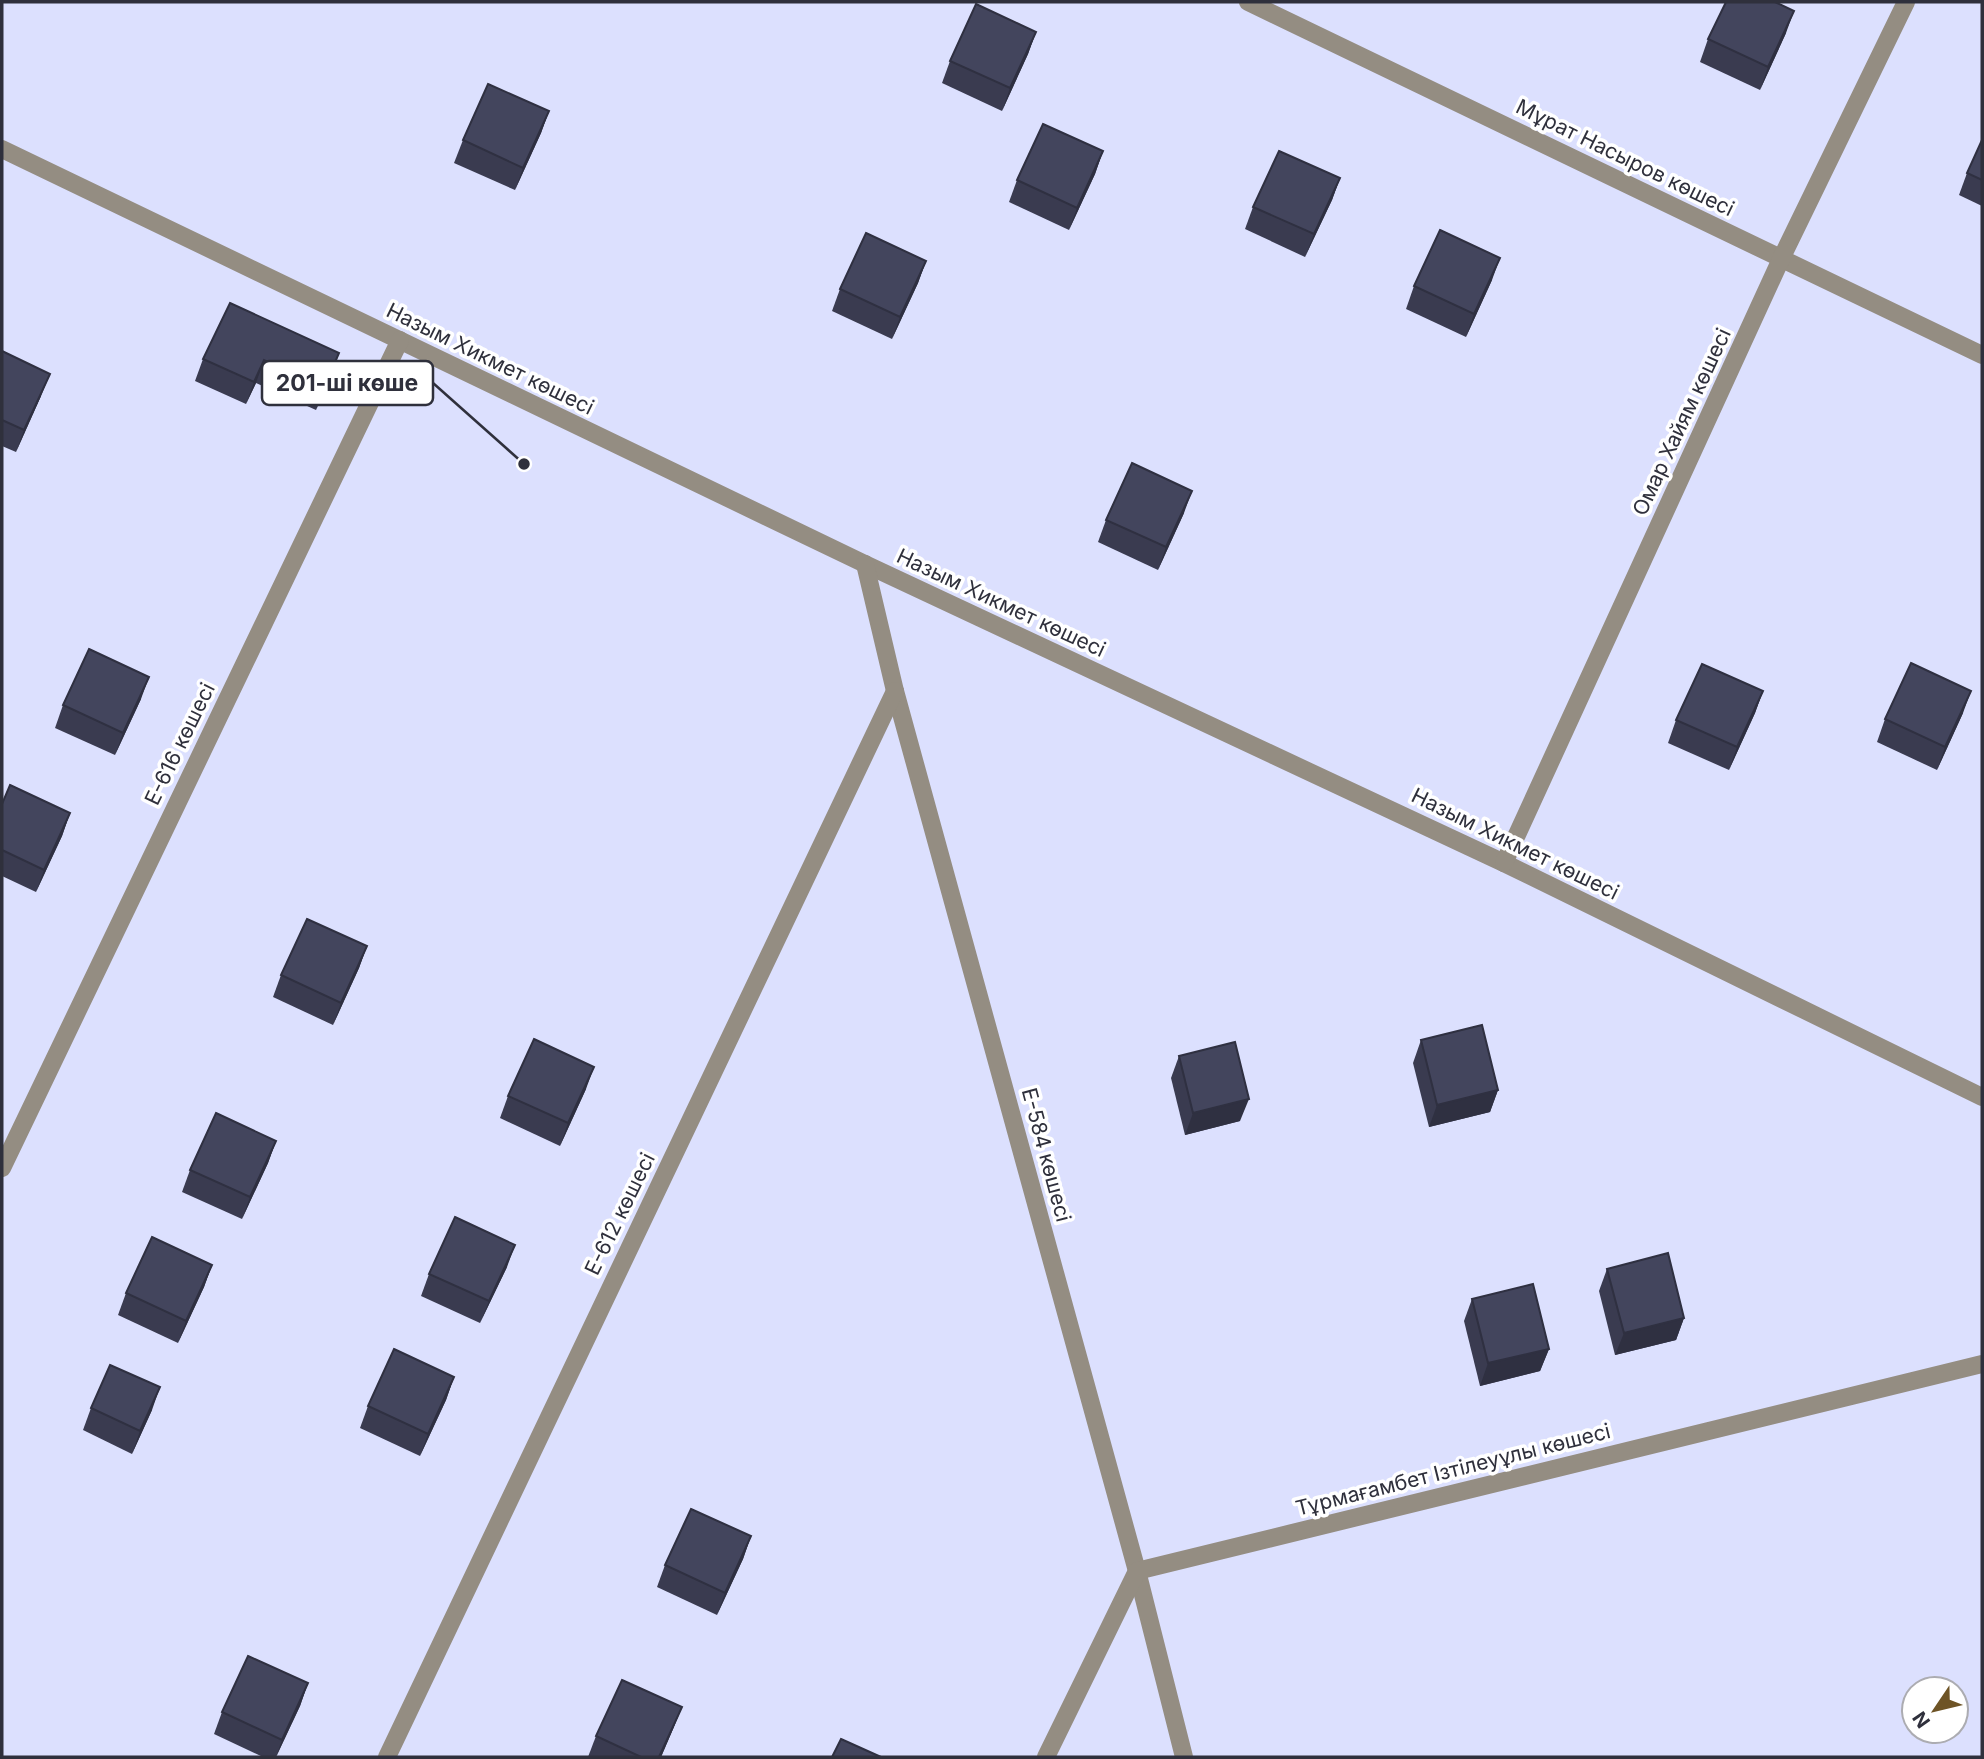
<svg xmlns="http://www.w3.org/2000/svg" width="1984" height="1759" font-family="Inter,sans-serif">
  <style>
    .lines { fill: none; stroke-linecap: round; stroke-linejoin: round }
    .minor { stroke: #948d82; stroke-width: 18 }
    .wall { fill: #3a3b50 }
    .shaded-wall { fill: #2f3041 }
    .building { fill: #43455d; stroke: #2f3041; stroke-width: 2 }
    .labels { text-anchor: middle; stroke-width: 7; stroke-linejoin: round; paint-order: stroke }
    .street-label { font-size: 21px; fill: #2f303c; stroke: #fff }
    .leader { fill: none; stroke: #2f303c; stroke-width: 2.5 }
    .callout-dot { fill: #2f303c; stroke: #fff; stroke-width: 2.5 }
    .callout { fill: #fff; stroke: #2f303c; stroke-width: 2.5 }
    .callout-label { font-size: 23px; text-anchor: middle; font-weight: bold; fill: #2f303c }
  </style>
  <rect width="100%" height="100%" fill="#dce0fe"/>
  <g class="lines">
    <!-- minor -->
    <g class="minor">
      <polyline points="1248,2 1982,355"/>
      <polyline points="2,149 865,564 1504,863 1982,1097"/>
      <polyline points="865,564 895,691 1137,1571 1184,1757"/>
      <polyline points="1504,863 1781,259 1906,2"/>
      <polyline points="2,1168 400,340"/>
      <polyline points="387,1757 895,691"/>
      <polyline points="1046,1757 1137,1571 1982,1364"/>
    </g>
  </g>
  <!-- wall -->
  <g class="wall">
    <polygon points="1036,32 1028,54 1002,111 942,83 950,61"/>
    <polygon points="1786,33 1760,90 1700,62 1708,39"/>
    <polygon points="549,111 541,133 515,190 454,163 463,140"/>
    <polygon points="1982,140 1982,206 1959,195 1967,173"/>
    <polygon points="1103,151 1095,174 1069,230 1009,202 1017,180"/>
    <polygon points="1340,178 1332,200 1305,257 1245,229 1253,207"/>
    <polygon points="926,261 918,283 892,339 832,311 840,289"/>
    <polygon points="1492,280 1466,337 1406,309 1414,286"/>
    <polygon points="2,351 41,396 16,452 2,446"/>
    <polygon points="339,353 331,376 316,410 256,383 246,404 195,381 203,359"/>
    <polygon points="1184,513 1158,570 1098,542 1106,520"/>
    <polygon points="1763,691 1755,713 1729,770 1668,743 1676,720"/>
    <polygon points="141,699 115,755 55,728 63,705"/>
    <polygon points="1963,713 1937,770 1877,742 1885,719"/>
    <polygon points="2,804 70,813 62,836 36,892 2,876"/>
    <polygon points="367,946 359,968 333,1025 273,997 281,975"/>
    <polygon points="1421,1040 1498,1090 1490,1112 1429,1127 1413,1063"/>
    <polygon points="1179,1056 1240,1121 1185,1135 1171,1078"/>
    <polygon points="586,1089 560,1146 500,1118 508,1096"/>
    <polygon points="276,1141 268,1163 242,1219 182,1192 190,1170"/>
    <polygon points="212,1265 204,1287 178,1343 118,1315 126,1293"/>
    <polygon points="507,1267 480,1323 421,1296 429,1274"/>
    <polygon points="1607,1269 1684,1318 1676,1340 1615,1355 1599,1291"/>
    <polygon points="1472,1299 1549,1349 1540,1371 1480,1386 1464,1321"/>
    <polygon points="454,1377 446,1400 420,1456 360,1428 368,1406"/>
    <polygon points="91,1408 152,1410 132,1454 83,1430"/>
    <polygon points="751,1536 743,1559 717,1615 657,1587 665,1565"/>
    <polygon points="308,1683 300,1706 276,1757 263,1757 214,1734 222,1712"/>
    <polygon points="682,1707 673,1729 661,1757 588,1757 596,1736"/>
  </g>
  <!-- shaded-wall -->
  <g class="shaded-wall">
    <polygon points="1794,11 1786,33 1760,90 1768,67"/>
    <polygon points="1036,32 1028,54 1002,111 1010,88"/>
    <polygon points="549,111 541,133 515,190 523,168"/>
    <polygon points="1103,151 1095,174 1069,230 1077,208"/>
    <polygon points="1340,178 1332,200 1305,257 1314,234"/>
    <polygon points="1500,258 1492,280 1466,337 1474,314"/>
    <polygon points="926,261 918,283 892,339 900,317"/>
    <polygon points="339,353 331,376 316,410 324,388"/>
    <polygon points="264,360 256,383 246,404 254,382"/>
    <polygon points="50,374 41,396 16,452 24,430"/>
    <polygon points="1192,491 1184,513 1158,570 1166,547"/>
    <polygon points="149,677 141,699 115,755 123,733"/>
    <polygon points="1763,691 1755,713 1729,770 1737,747"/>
    <polygon points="1971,691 1963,713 1937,770 1945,747"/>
    <polygon points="70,813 62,836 36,892 44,870"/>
    <polygon points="367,946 359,968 333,1025 341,1003"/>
    <polygon points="594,1067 586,1089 560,1146 568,1123"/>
    <polygon points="1498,1090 1490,1112 1429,1127 1437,1105"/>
    <polygon points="1249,1099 1240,1121 1185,1135 1193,1113"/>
    <polygon points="276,1141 268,1163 242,1219 250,1197"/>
    <polygon points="515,1245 507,1267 480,1323 489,1301"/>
    <polygon points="212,1265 204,1287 178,1343 186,1321"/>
    <polygon points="1684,1318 1676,1340 1615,1355 1624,1333"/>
    <polygon points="1549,1349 1540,1371 1480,1386 1488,1363"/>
    <polygon points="454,1377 446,1400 420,1456 428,1434"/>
    <polygon points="160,1387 152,1410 132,1454 140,1431"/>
    <polygon points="751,1536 743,1559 717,1615 725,1593"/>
    <polygon points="308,1683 300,1706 276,1757 282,1740"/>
    <polygon points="682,1707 673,1729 661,1757 659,1757"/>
  </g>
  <!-- building -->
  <g class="building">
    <polygon points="1726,2 1775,2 1794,11 1768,67 1708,39"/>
    <polygon points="976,4 1036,32 1010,88 950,61"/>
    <polygon points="488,84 549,111 523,168 463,140"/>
    <polygon points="1043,124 1103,151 1077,208 1017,180"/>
    <polygon points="1982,140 1982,180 1967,173"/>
    <polygon points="1279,151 1340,178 1314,234 1253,207"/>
    <polygon points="1440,230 1500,258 1474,314 1414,286"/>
    <polygon points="866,233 926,261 900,317 840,289"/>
    <polygon points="230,303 339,353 324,388 264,360 254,382 203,359"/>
    <polygon points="2,351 50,374 24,430 2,420"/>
    <polygon points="1132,463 1192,491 1166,547 1106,520"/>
    <polygon points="89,649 149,677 123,733 63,705"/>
    <polygon points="1911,663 1971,691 1945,747 1885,719"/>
    <polygon points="1702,664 1763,691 1737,747 1676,720"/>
    <polygon points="10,785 70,813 44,870 2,850 2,804"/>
    <polygon points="307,919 367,946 341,1003 281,975"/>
    <polygon points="1482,1025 1498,1090 1437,1105 1421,1040"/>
    <polygon points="534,1039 594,1067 568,1123 508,1096"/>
    <polygon points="1235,1042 1249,1099 1193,1113 1179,1056"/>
    <polygon points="216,1113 276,1141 250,1197 190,1170"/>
    <polygon points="455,1217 515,1245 489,1301 429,1274"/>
    <polygon points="152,1237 212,1265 186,1321 126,1293"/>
    <polygon points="1668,1253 1684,1318 1624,1333 1607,1269"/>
    <polygon points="1533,1284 1549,1349 1488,1363 1472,1299"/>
    <polygon points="394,1349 454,1377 428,1434 368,1406"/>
    <polygon points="110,1365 160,1387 140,1431 91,1408"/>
    <polygon points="691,1509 751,1536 725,1593 665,1565"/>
    <polygon points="248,1656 308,1683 282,1740 222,1712"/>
    <polygon points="622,1680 682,1707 659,1757 641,1757 596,1736"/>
    <polygon points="841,1739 881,1757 832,1757"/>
  </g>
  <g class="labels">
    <!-- street labels -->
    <g class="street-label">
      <text transform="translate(1625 158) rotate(26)" y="7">Мұрат Насыров көшесі</text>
      <text transform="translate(490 359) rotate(26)" y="7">Назым Хикмет көшесі</text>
      <text transform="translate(1682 422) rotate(-65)" y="7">Омар Хайям көшесі</text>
      <text transform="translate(1001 603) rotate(25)" y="7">Назым Хикмет көшесі</text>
      <text transform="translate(180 744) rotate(-64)" y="7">Е-616 көшесі</text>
      <text transform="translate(1515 844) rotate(26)" y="7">Назым Хикмет көшесі</text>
      <text transform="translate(1046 1155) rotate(75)" y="7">Е-584 көшесі</text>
      <text transform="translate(620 1214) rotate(-64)" y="7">Е-612 көшесі</text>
      <text transform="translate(1453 1470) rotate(-14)" y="7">Тұрмағамбет Ізтілеуұлы көшесі</text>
    </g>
  </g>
  <!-- callouts -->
  <path class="leader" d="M524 464L433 383"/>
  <circle class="callout-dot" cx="524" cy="464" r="7"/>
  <rect class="callout" x="262" y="361" width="171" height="44" rx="7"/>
  <g class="callout-label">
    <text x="347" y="391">201-ші көше</text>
  </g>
  <!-- border -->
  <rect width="1984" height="1759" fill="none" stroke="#2f303c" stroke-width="7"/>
  <!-- north arrow -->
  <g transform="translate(1935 1710) rotate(235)"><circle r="33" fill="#ffffff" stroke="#acacb1" stroke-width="2"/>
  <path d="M0-5L12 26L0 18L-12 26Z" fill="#6e5426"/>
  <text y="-10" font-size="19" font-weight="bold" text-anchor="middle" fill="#2f303c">N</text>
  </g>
</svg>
